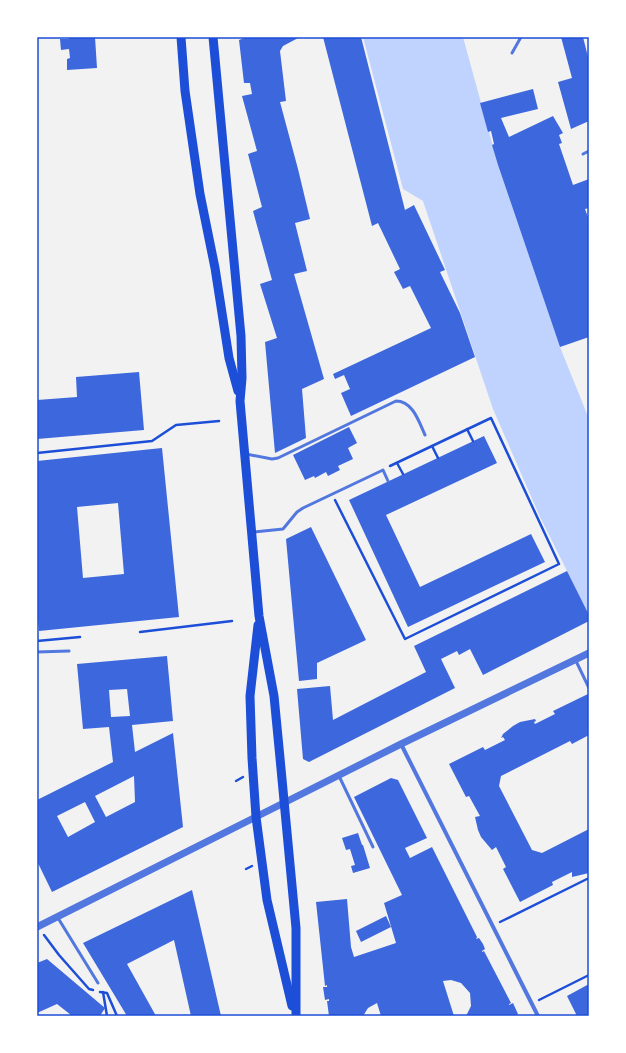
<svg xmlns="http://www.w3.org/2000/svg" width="626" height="1053" font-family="Georgia,serif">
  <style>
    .water { fill: #bfd3fe }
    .building { fill: #3d67dc; fill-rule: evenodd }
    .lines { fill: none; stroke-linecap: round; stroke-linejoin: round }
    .path { stroke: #1d4ed8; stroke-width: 2.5 }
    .service { stroke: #5277de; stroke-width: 3 }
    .minor { stroke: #5277de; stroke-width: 4 }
    .tertiary { stroke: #5277de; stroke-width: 7 }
    .primary { stroke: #1d4ed8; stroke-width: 9 }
    .neatline { fill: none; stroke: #1d4ed8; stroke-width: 1.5 }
  </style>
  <rect width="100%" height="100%" fill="#f2f2f2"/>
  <!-- water -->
  <polygon class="water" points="363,37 463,37 498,165 560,347 589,419 589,615 540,517 493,409 423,201 403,189"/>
  <!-- building -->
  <g class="building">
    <polygon points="69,37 95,37 97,68 67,70 67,59 70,58 69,49 61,50 60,39 69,39"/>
    <polygon points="247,37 300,37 283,46 280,51 286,101 280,102 298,169 310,219 295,223 307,271 294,274 324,379 302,389 306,438 275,453 265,342 277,338 260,284 272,280 253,211 262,207 248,154 257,151 242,96 252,94 250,83 244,83 239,40"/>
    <polygon points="323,37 361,37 405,210 414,205 445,270 440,272 460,313 475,357 351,416 341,393 350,389 344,375 335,379 333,374 431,328 410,286 403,289 394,272 400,269 378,223 372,226"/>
    <polygon points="561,37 583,37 589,61 589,121 571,129 558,82 572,78"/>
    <polygon points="533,89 538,109 501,118 509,137 553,116 563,133 559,135 562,143 559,144 573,185 589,179 589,208 585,209 589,220 589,337 560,347 498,165 492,145 494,144 491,131 488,132 480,103"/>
    <polygon points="139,372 144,430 37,439 37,400 77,397 76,377"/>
    <polygon points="349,427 357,443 348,448 353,459 338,466 340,470 328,476 326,472 315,478 314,476 305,480 293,455"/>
    <polygon points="484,436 497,463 386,515 420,587 531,534 545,562 408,627 349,500"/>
    <path d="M162,448L179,617L39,631L37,608V461ZM118,503L124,574L83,578L77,507Z"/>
    <polygon points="311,527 366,640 317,663 317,679 299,681 286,539"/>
    <polygon points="567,571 589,615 589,621 483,675 470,649 459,655 457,651 441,659 455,688 309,762 303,759 297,689 330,686 333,720 426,672 414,646"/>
    <path d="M167,656L173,721L132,725L135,752L173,733L183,827L52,892L37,861V800L113,762L109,727L83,729L77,664ZM127,689L130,716L111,717L109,690ZM134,776L135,802L106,817L95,796ZM85,802L95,822L68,837L57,816Z"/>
    <polygon points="588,694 589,696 589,735 572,744 570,741 501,776 499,786 532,850 542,853 589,829 589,873 572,877 572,872 552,882 553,885 520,902 503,869 506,867 496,847 492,850 481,837 478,830 475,817 480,816 469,796 466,797 449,764 483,747 485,750 505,740 503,737 501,738 503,734 513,726 520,722 535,719 536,721 534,722 535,724 555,714 553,711"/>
    <polygon points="391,778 398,780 427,838 405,848 410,858 432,847 477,937 476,939 479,938 483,944 485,949 482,951 482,952 484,951 511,1003 509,1004 509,1005 513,1003 518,1014 515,1016 466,1016 471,1006 470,993 461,983 451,980 443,981 454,1016 381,1016 377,1003 368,1008 363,1016 329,1016 327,1001 329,1001 329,999 325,1000 323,987 327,987 327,985 325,986 316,902 347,899 351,947 354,957 396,943 384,903 402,895 354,797"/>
    <polygon points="358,833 362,845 363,845 370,868 353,873 351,866 355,865 350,849 346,850 342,838"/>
    <polygon points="192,890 221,1016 191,1016 174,940 127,964 156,1016 127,1016 83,943"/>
    <polygon points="386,916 391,927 361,942 356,931"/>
    <polygon points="47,959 105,1008 100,1016 71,1016 71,1015 57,1004 37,1013 37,963"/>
    <polygon points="589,984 589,1016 577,1016 567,996"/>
  </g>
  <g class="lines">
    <!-- path -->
    <g class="path">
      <polyline points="467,429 473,441"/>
      <polyline points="432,446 438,458"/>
      <polyline points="37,453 152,441 176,425 219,421"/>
      <polyline points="397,463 403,474"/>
      <polyline points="335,500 405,639 559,564 491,418 390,466"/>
      <polyline points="140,632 232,621"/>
      <polyline points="37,641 80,637"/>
      <polyline points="236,781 243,777"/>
      <polyline points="246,869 252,866"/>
      <polyline points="500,922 589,878"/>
      <polyline points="44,935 59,955 89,989 93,990"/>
      <polyline points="100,992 107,993 117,1016"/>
      <polyline points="103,992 107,1016"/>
      <polyline points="539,1000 589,975"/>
    </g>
    <!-- service -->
    <g class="service">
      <polyline points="512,53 521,37"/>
      <polyline points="583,154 589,151"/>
      <path d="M246,454L272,459L278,458L396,401C413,401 419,422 425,435"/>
      <polyline points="253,532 283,529 297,512 303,508 383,470 388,481"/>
      <polyline points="37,652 69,651"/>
      <polyline points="576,661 589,688"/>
      <polyline points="339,776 373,847"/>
      <polyline points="58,918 98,983"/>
    </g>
    <!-- minor -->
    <polyline class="minor" points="401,744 538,1016"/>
    <!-- tertiary -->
    <polyline class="tertiary" points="37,927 401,744 589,653"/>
    <!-- primary -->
    <g class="primary">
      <polyline points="181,37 185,91 200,194 215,268 229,358 238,391"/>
      <polyline points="213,37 241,336 242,378 240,401 259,616 274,696 280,758 296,928 296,1016"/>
      <polyline points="258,625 250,696 252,758 256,817 267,900 292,1006"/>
    </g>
  </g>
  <!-- border -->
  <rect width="626" height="1053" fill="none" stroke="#ffffff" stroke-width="76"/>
  <rect x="38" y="38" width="550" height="977" class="neatline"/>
</svg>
